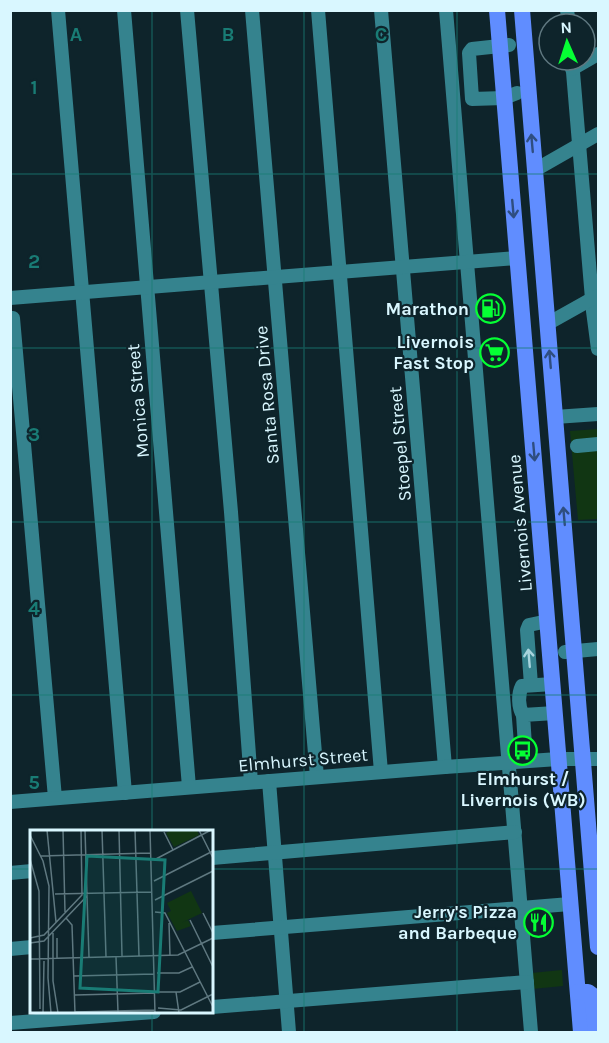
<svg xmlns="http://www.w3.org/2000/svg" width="609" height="1043" font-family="Karla,sans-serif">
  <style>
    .green { fill: #113613 }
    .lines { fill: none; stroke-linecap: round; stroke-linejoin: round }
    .minor { stroke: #35838e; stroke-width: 14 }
    .major { stroke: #608dff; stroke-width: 16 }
    .oneway { stroke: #2f4e80 }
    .oneway2 { stroke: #a8d4dd }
    .grid { fill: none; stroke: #197c75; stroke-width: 1.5; stroke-opacity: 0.55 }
    .labels { text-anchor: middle; stroke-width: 4.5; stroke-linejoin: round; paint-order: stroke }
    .poi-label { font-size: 18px; font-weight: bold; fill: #d9f7ff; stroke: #0e242b; text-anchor: end }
    .street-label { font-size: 18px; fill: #d9f7ff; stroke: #0e242b }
    .inset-road { fill: none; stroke: #5f7880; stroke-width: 1.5 }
    .view { fill: #197c75; fill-opacity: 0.15; stroke: #197c75; stroke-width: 3 }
    .inset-edge { fill: none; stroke: #d9f7ff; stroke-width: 3 }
    .grid-label { font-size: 20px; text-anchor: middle; font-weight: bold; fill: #197c75; stroke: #0e242b; stroke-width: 4.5; stroke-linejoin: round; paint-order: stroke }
  </style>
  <rect width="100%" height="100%" fill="#0e242b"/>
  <!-- green -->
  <g class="green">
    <polygon points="598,429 598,519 578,520 570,431"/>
    <polygon points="562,970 563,986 532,989 531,973"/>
  </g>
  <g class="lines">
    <!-- minor -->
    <g class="minor">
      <polyline points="58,10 125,793"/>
      <polyline points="124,10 189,787"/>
      <polyline points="187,10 231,512 251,782"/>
      <polyline points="252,10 317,777"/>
      <polyline points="318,10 381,772"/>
      <polyline points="381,10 445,767"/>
      <polyline points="446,10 531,1032"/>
      <polyline points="567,10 569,24"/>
      <polyline points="509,45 472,49 469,53 472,99 504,98 517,93"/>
      <polyline points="572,60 593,311 598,349"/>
      <polyline points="572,69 598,54"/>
      <polyline points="535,170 598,134"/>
      <polyline points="10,298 517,258"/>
      <polyline points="13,318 55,798"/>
      <polyline points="547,324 597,296"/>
      <polyline points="555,417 598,414"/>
      <polyline points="577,446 598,444"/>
      <polyline points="565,652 598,649"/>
      <polyline points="531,685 527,630 529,625 548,621"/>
      <path d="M523,715C518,707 518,694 522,686L553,684"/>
      <polyline points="526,761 523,715 555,713"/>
      <polyline points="269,781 289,1032"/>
      <polyline points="10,802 445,767 558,759 598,759"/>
      <polyline points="212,858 515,832"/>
      <polyline points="10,873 32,871"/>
      <polyline points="212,933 570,904"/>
      <polyline points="10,949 32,947"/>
      <polyline points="212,1007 527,982"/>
      <polyline points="10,1023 154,1012"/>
    </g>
    <!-- major -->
    <g class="major">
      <polyline points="497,10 581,1032"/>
      <polyline points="522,10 598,947"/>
      <polyline points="578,992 588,992 592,995 596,1032"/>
    </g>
  </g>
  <!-- one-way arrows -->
  <defs><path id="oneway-shaft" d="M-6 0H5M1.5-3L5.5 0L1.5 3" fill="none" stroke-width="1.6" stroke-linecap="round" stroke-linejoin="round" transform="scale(1.5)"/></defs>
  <g class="oneway">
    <use href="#oneway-shaft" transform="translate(532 143) rotate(-95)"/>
    <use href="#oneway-shaft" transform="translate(513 209) rotate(85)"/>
    <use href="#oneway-shaft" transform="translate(550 359) rotate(-95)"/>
    <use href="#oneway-shaft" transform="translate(534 452) rotate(85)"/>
    <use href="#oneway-shaft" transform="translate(564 516) rotate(-95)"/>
  </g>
  <use class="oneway2" href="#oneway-shaft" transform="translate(529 658) rotate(-95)"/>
  <!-- grid -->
  <path class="grid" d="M152,10V832M304,10V1032M457,10V1032M10,174H598M10,348H598M10,522H598M10,695H598M10,869H32M212,869H598M152,1012V1032"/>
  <!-- icons -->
  <defs>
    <symbol id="fuel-ring" viewBox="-11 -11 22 22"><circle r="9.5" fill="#0e242b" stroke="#05ff34" stroke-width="1.5"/><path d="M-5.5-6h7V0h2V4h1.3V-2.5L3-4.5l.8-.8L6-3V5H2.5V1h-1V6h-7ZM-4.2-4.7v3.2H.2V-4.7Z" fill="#05ff34"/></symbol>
    <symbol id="supermarket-ring" viewBox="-11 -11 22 22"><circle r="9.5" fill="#0e242b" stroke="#05ff34" stroke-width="1.5"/><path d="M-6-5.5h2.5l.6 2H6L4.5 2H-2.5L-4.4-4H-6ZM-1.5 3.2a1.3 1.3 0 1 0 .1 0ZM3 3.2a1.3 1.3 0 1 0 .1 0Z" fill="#05ff34"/></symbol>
    <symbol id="bus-ring" viewBox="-11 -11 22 22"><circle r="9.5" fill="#0e242b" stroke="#05ff34" stroke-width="1.5"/><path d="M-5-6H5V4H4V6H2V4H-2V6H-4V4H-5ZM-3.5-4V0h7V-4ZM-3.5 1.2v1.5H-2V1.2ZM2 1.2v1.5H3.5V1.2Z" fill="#05ff34"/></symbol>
    <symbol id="restaurant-ring" viewBox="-11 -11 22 22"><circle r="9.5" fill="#0e242b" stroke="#05ff34" stroke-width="1.5"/><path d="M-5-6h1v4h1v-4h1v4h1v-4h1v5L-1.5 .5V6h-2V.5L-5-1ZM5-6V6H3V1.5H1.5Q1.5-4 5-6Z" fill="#05ff34"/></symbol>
  </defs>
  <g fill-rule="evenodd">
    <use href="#fuel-ring" x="474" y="292" width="33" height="33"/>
    <use href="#supermarket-ring" x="478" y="336" width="33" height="33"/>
    <use href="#bus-ring" x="506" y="734" width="33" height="33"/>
    <use href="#restaurant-ring" x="522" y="906" width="33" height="33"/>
  </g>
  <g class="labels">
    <!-- poi labels -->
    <g class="poi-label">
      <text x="469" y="315">Marathon</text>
      <text x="474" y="348">Livernois<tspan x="474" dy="21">Fast Stop</tspan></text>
      <text x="523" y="785" text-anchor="middle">Elmhurst /<tspan x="523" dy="21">Livernois (WB)</tspan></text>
      <text x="517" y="918">Jerry's Pizza<tspan x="517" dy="21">and Barbeque</tspan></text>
    </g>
    <!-- street labels -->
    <g class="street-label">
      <text transform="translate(267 395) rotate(-95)" y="6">Santa Rosa Drive</text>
      <text transform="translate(138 401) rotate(-95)" y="6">Monica Street</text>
      <text transform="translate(400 444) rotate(-95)" y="6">Stoepel Street</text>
      <text transform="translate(520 523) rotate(-95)" y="6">Livernois Avenue</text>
      <text transform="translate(303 760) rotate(-5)" y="6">Elmhurst Street</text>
    </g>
  </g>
  <!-- overview -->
  <g transform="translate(30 830)">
    <rect width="183" height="183" fill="#0e242b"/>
    <path d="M141,0H167L169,5L144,17L136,3ZM161,61L172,83L151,93L158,90L161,96L147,101L137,83L141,81L137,73Z" fill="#113613"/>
    <path class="inset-road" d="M17,0L26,92M33,0L35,82M72,0L76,127M89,0L92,126M105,0L109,126M120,0L125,183M169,0L183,28M134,2L143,20M0,5L13,31L19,56L18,148L21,183M10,26L120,23M0,29L9,61L10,179M124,30L181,0M124,51L183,21M25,64L121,62M57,66L59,127M125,70L183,41M125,82L135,83L183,177M173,83L183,103M36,88L42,95L45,183M160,90L183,137M139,93L140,126M23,103V151L28,183M0,108L14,105L52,65L51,0M27,108V128M0,113L14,111L57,66L55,0M86,127L88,182M0,129L148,125L183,108M127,143H149L162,137M44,146L124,144M127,162H150L170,152M146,162L149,183M45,165L124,163M128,178L151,180L183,164M45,182L125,180M13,183L14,131"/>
    <path class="view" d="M57,26L135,30L128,162L50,158Z"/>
    <rect width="183" height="183" class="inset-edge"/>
  </g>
  <g class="grid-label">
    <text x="76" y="41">A</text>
    <text x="228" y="41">B</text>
    <text x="381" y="41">C</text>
    <text x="34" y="94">1</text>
    <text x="34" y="268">2</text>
    <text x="34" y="441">3</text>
    <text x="34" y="615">4</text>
    <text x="34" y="789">5</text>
  </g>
  <!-- border -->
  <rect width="609" height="1043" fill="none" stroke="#d9f7ff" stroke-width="24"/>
  <!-- north arrow -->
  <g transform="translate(567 42) rotate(357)"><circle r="28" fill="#0e242b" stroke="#5f7880" stroke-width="1.5"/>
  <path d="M0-4.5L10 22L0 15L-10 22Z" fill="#05ff34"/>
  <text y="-9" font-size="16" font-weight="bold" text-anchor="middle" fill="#d9f7ff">N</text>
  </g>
</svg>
